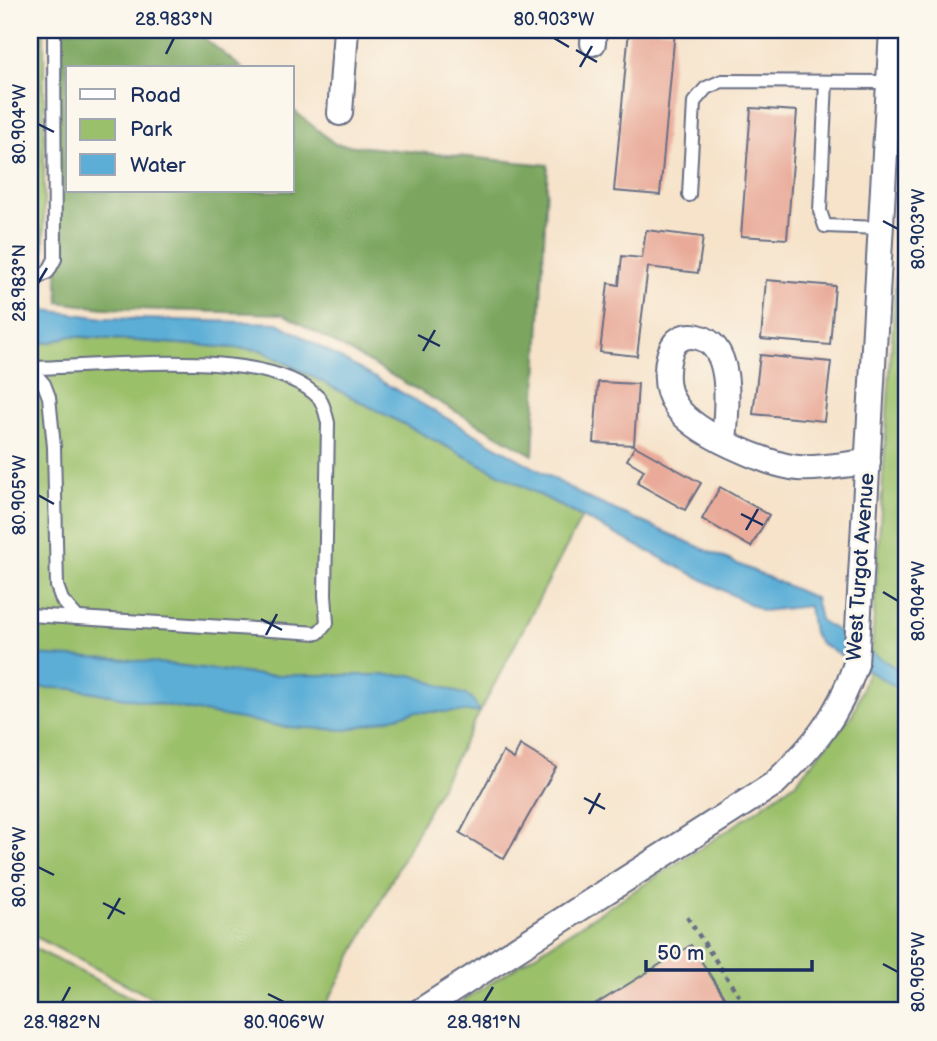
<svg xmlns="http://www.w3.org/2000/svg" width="937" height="1041" font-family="'Balsamiq Sans',sans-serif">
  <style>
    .green { fill: #9bc06b; stroke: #5b7864; stroke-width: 2 }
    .forest { fill: #7ca65f; stroke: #4c6a5e; stroke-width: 2 }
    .water { fill: #5caed7; stroke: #3c6e9a; stroke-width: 2 }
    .building { fill: #e9aa99 }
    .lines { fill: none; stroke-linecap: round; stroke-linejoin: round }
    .service-casing { stroke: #686e84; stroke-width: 16 }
    .minor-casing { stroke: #686e84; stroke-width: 28 }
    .path { stroke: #686e84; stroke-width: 4.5; stroke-dasharray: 5 5; stroke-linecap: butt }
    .service { stroke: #fff; stroke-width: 12 }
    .minor { stroke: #fff; stroke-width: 24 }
    .ticks { fill: none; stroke: #1b2f5e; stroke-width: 2.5 }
    .labels { text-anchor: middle; stroke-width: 6; stroke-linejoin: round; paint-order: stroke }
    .street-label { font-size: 21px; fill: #1b2f5e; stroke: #fbf7ec }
    .neatline { fill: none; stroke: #1b2f5e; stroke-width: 2.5 }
    .ticks-label { font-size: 18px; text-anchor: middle; fill: #1b2f5e }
  </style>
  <rect width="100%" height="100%" fill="#fbf7ec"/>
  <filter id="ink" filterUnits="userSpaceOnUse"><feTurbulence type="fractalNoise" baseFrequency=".0143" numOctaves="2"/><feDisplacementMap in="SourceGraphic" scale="14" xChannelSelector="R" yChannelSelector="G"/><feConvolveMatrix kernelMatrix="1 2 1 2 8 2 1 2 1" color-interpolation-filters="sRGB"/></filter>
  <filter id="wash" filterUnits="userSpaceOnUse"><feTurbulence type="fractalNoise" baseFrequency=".00686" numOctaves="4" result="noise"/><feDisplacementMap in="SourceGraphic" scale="28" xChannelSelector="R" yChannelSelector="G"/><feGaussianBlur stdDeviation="1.57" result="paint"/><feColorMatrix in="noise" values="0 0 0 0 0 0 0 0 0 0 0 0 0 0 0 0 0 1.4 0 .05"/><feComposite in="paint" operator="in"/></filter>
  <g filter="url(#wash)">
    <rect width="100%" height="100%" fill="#f6e3ca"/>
    <!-- green -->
    <g class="green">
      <polygon points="30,30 44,30 44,343 52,342 70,336 261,350 582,517 323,1011 177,1011 30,934"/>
      <polygon points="907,31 907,1011 447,1011 721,835 795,783 853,714 871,662 895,293"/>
      <polygon points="30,946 157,1011 30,1011"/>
    </g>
    <!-- forest -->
    <polygon class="forest" points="63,30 194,30 242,68 68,68 68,191 292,191 292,109 335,144 548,165 533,455 283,314 104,308 59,302 54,214"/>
    <!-- water -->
    <g class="water">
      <polygon points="30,308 104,318 278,323 590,499 815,598 820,620 907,675 907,693 820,643 813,633 809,606 763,611 261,350 70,336 52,342 30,343"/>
      <polygon points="30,655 132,660 261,675 412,675 471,697 480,712 415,712 347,730 284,727 76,689 30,687"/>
    </g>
    <g id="blocks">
      <!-- building -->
      <g class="building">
        <polygon points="629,30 675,30 660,195 614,191"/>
        <polygon points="751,108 797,111 787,239 741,236"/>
        <polygon points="646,230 703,237 698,273 648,267 637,356 600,352 608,283 619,285 622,256 642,258"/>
        <polygon points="766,280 835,286 830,345 761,339"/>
        <polygon points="760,355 831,362 824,421 753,414"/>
        <polygon points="598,382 638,384 634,445 594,443"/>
        <polygon points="635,446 701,483 685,510 637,483 644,470 627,460"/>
        <polygon points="720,487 769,515 751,547 702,519"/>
        <polygon points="520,745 556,767 504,859 460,833 503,752 514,759"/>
        <polygon points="691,945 733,1011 585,1011"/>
      </g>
    </g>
  </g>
  <g filter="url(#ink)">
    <use href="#blocks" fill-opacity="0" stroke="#686e84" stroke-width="2"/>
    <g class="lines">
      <defs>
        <g id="service">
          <polyline points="826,82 820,211 825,226 881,228"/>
          <polyline points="689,195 694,102 706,88 722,81 889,82"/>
          <polyline points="30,282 48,272 55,259 54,30"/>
          <path d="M30,368C101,368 268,344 319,398C324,404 326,415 328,423L325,595L327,623L318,633L30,615"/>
          <polyline points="30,368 44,384 49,397 54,447 57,586 62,600 77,617"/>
        </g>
        <g id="minor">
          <polyline points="593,43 594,30"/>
          <polyline points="340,113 346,30"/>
          <path d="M724,442C726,413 736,346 698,337C691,335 683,336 677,341C670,348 667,361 667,371C666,383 669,396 676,406C693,433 767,465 798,468C820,470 846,464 868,462"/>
          <path d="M420,1011L774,784C814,745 838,718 856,664L892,30"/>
        </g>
      </defs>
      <!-- service casing -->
      <use href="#service" class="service-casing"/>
      <!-- minor casing -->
      <use href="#minor" class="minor-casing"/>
      <!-- path -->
      <polyline class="path" points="687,917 749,1011"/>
      <!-- service -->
      <use href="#service" class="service"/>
      <!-- minor -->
      <use href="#minor" class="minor"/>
    </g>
  </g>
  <!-- ticks -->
  <path class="ticks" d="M554,38L569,47M576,50L597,62M166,54L174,38M580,67L592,46M38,124L54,132M883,221L898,229M38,283L47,268M418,335L440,346M423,351L435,330M38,495L54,504M741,514L763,525M746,530L758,509M883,592L898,601M261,619L282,630M266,635L277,614M584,798L605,809M589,814L600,793M38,867L54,875M103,903L125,914M108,919L120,898M883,964L898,972M268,994L284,1002M62,1002L70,987M484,1002L493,987"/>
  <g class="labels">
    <!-- street labels -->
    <g class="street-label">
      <text transform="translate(860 567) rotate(-86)" y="7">West Turgot Avenue</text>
    </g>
  </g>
  <!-- margin -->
  <rect width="937" height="1041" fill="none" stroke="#fbf7ec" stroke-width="77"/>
  <!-- legend -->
  <rect x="66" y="66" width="228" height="126" fill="#fbf7ec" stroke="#a1a7b3" stroke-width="2"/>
  <rect x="80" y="89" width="35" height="10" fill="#ffffff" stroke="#a1a7b3" stroke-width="2"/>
  <text x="130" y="102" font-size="21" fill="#1b2f5e">Road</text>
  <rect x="80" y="119" width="35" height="21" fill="#9bc06b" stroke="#a1a7b3" stroke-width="2"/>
  <text x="130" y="136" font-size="21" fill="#1b2f5e">Park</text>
  <rect x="80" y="154" width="35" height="21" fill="#5caed7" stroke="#a1a7b3" stroke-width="2"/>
  <text x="130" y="172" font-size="21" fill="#1b2f5e">Water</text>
  <!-- scale -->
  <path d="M646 960v10h166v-10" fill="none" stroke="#1b2f5e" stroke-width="3.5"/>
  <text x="657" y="960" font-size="21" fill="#1b2f5e" stroke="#fbf7ec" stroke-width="5" paint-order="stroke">50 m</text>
  <rect x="38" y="38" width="860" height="964" class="neatline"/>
  <g class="ticks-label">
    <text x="174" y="25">28.983°N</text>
    <text x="554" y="25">80.903°W</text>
    <text transform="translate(19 124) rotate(-90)" y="6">80.904°W</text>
    <text transform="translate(918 229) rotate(-90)" y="6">80.903°W</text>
    <text transform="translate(19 283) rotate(-90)" y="6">28.983°N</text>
    <text transform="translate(19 495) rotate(-90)" y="6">80.905°W</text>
    <text transform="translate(918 601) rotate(-90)" y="6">80.904°W</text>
    <text transform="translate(19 867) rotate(-90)" y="6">80.906°W</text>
    <text transform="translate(918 972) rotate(-90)" y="6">80.905°W</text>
    <text x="62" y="1028">28.982°N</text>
    <text x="284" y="1028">80.906°W</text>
    <text x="484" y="1028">28.981°N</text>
  </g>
</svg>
